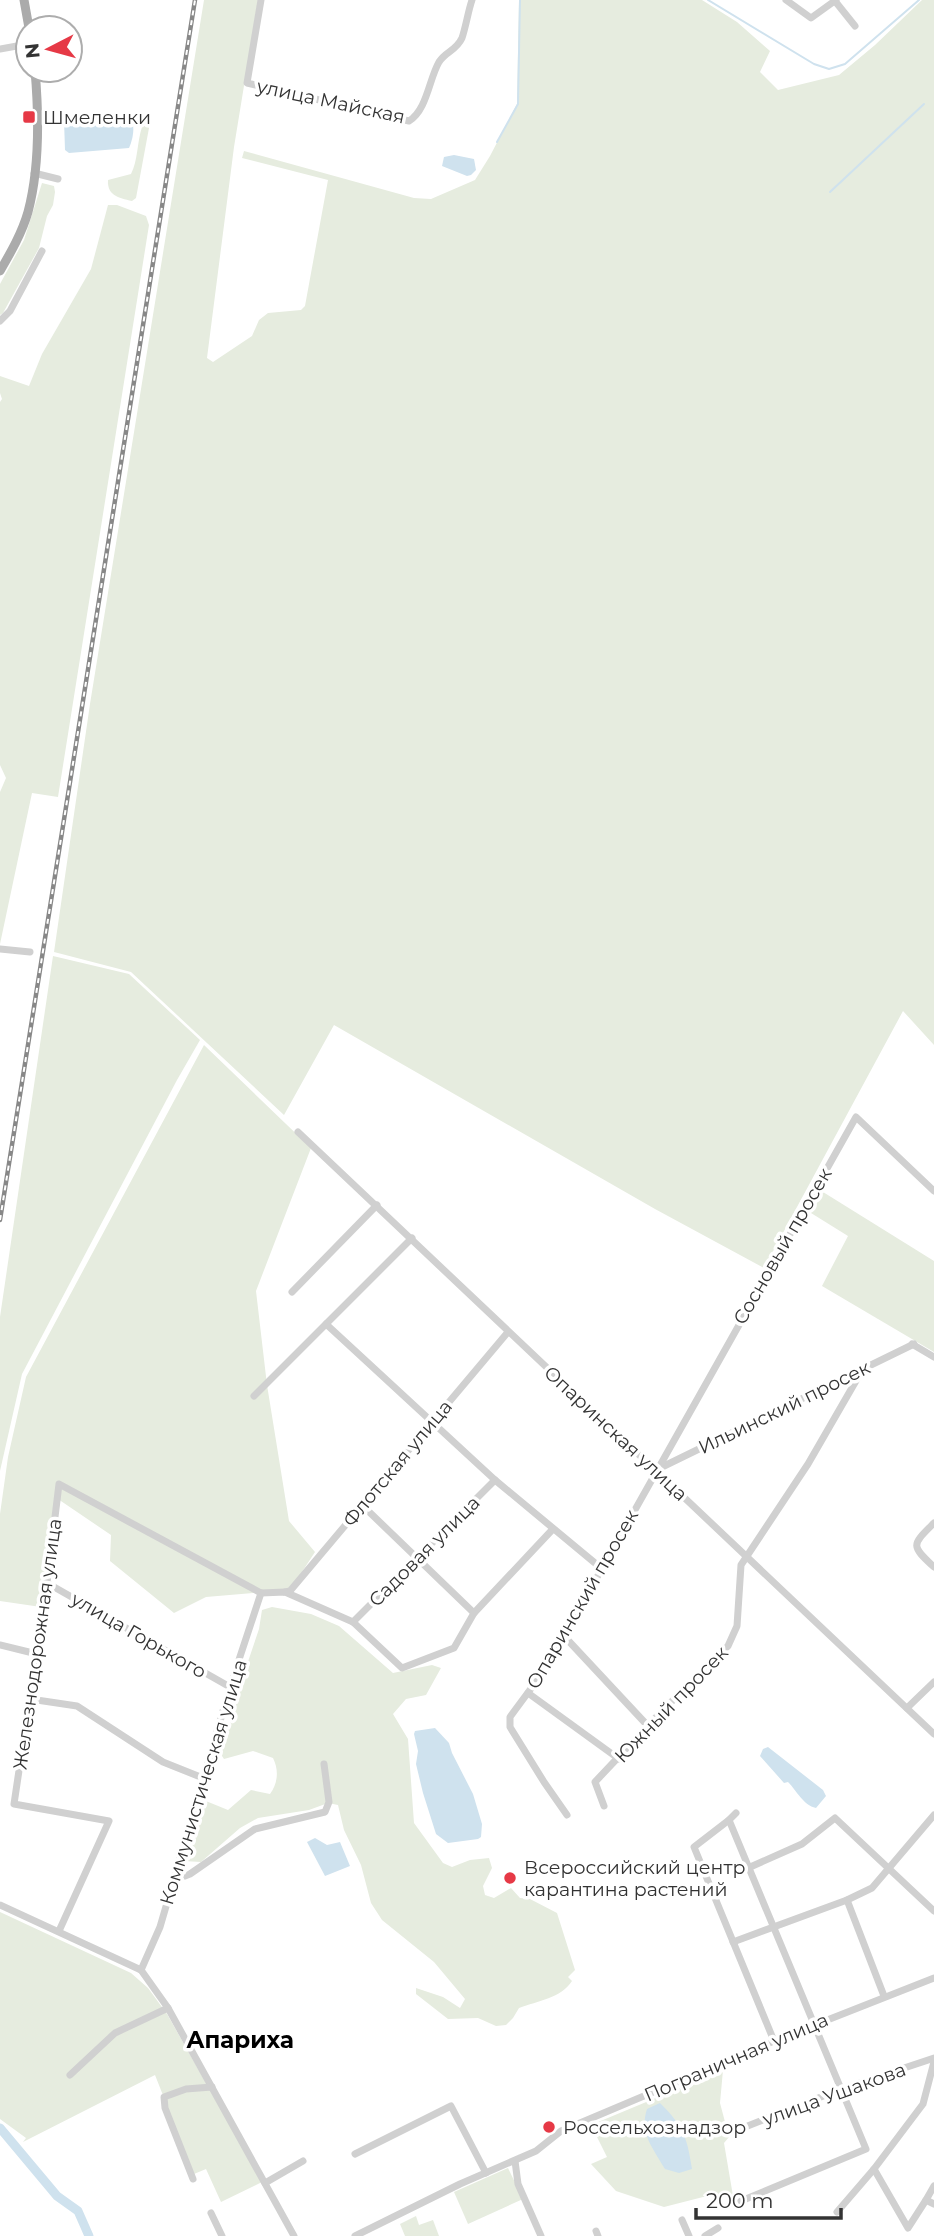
<svg xmlns="http://www.w3.org/2000/svg" width="934" height="2236" font-family="Montserrat,sans-serif">
  <style>
    .green { fill: #e6ecdf }
    .water { fill: #cfe2ee }
    .lines { fill: none; stroke-linecap: round; stroke-linejoin: round }
    .stream { stroke: #cfe2ee; stroke-width: 2 }
    .river { stroke: #cfe2ee; stroke-width: 9 }
    .minor { stroke: #d0d0d0; stroke-width: 7 }
    .major { stroke: #ababab; stroke-width: 9 }
    .rail-casing { stroke: #888; stroke-width: 4.5 }
    .rail { stroke: #fff; stroke-width: 2; stroke-dasharray: 5; stroke-linecap: butt }
    .poi-dot { fill: #e63946; stroke: #fff; stroke-width: 2.5 }
    .labels { text-anchor: middle; stroke-width: 7; stroke-linejoin: round; paint-order: stroke }
    .street-label { font-size: 19px; fill: #333; stroke: #fff }
    .poi-label { font-size: 19px; fill: #333; stroke: #fff; text-anchor: start }
    .quarter-label { font-size: 23px; font-weight: bold; fill: #000; stroke: #fff }
  </style>
  <rect width="100%" height="100%" fill="#fff"/>
  <!-- green -->
  <g class="green">
    <polygon points="204,0 258,0 234,147 207,358 213,362 252,336 259,320 268,313 301,310 305,306 328,180 242,158 244,151 414,198 431,199 475,180 490,156 517,104 519,0 702,0 737,22 770,51 760,72 778,90 839,75 875,45 922,0 934,0 934,1045 903,1011 764,1268 655,1209 334,1025 284,1115 131,972 54,952 90,704"/>
    <path d="M147,125L149,128L136,198L132,201C118,198 107,195 108,180L131,174C138,161 137,142 142,127Z"/>
    <polygon points="42,183 54,186 55,192 53,205 47,216 39,248 3,313 0,315 0,284 24,240"/>
    <polygon points="108,205 117,205 146,216 149,225 58,797 32,793 0,944 0,792 6,778 0,765 0,402 2,399 0,393 0,376 29,386 42,354 91,269"/>
    <polygon points="53,956 129,974 200,1040 177,1080 22,1374 0,1471 0,1317"/>
    <polygon points="204,1045 311,1148 256,1291 267,1385 289,1521 315,1552 290,1590 206,1597 174,1613 110,1561 111,1535 55,1497 41,1607 0,1601 0,1514 8,1457 26,1377"/>
    <polygon points="823,1192 934,1261 934,1352 822,1286 848,1236 811,1213"/>
    <path d="M272,1607L311,1614L339,1626L393,1673L432,1665L441,1668L426,1695L406,1699L393,1714L408,1739L414,1823L443,1863L452,1867L470,1860L489,1858L492,1868L483,1886L485,1895L494,1898L511,1888L520,1898L530,1899L557,1913L575,1970L568,1977L572,1981C561,1998 538,2001 519,2008L513,2018L506,2025L496,2026L478,2018L448,2019L416,1994V1988L443,1997L460,2008L465,1999L434,1962L382,1920L371,1903L361,1865L344,1830L338,1805L328,1803L309,1810L258,1818L240,1828L201,1862L183,1861L201,1799L228,1810L251,1790L270,1794C278,1783 279,1770 273,1758L253,1751L224,1759L218,1750L219,1741L230,1725L232,1709L259,1629L262,1610Z"/>
    <polygon points="0,1912 131,1973 148,1988 167,2014 262,2182 221,2202 206,2169 194,2174 155,2075 23,2142 26,2138 0,2119"/>
    <polygon points="723,2070 720,2103 729,2137 724,2143 733,2196 703,2197 664,2207 616,2191 591,2164 607,2157 591,2125"/>
    <polygon points="508,2168 523,2199 468,2224 454,2192"/>
    <polygon points="416,2216 419,2225 433,2220 439,2236 405,2236 400,2224"/>
  </g>
  <!-- water -->
  <g class="water">
    <path d="M121,112C138,115 134,137 129,148L69,153L65,150L64,120L69,117Z"/>
    <polygon points="454,155 474,159 476,170 471,175 467,176 442,166 444,157"/>
    <polygon points="435,1728 449,1743 452,1753 473,1794 482,1824 481,1837 478,1839 448,1843 436,1834 423,1793 416,1764 418,1751 414,1734 415,1731"/>
    <path d="M768,1747L823,1790L826,1796L816,1808C803,1805 797,1791 788,1782L784,1783L760,1756L763,1749Z"/>
    <polygon points="315,1838 327,1845 340,1842 350,1866 325,1876 307,1842"/>
    <path d="M660,2103C683,2126 687,2136 692,2169L679,2173L665,2169C653,2148 639,2133 647,2109Z"/>
  </g>
  <g class="lines">
    <!-- stream -->
    <g class="stream">
      <polyline points="708,0 814,64 829,69 845,64 919,0"/>
      <polyline points="497,142 518,104 520,0"/>
      <polyline points="830,192 924,104"/>
    </g>
    <!-- river -->
    <polyline class="river" points="0,2128 57,2196 78,2211 89,2236"/>
    <!-- minor -->
    <g class="minor">
      <path d="M261,0L247,83L409,121C427,110 429,79 439,62C446,51 456,51 462,38C466,26 468,12 472,0"/>
      <polyline points="786,0 811,18 836,0"/>
      <polyline points="835,1 855,26"/>
      <polyline points="0,49 28,44"/>
      <polyline points="34,173 58,179"/>
      <polyline points="0,321 10,311 42,251"/>
      <polyline points="0,949 30,952"/>
      <polyline points="298,1132 934,1734"/>
      <polyline points="292,1292 377,1205"/>
      <polyline points="326,1324 495,1480 601,1568"/>
      <polyline points="912,1344 934,1357"/>
      <polyline points="254,1396 412,1238"/>
      <polyline points="658,1469 914,1344"/>
      <polyline points="362,1505 474,1613"/>
      <path d="M934,1523C912,1545 910,1545 934,1567"/>
      <polyline points="47,1583 230,1687"/>
      <polyline points="285,1592 290,1591 508,1332"/>
      <polyline points="261,1593 285,1592 353,1622 402,1668 454,1648 474,1613 552,1530"/>
      <polyline points="353,1622 495,1480"/>
      <polyline points="564,1636 648,1726"/>
      <polyline points="0,1645 37,1654"/>
      <polyline points="528,1693 619,1759"/>
      <polyline points="30,1699 77,1706 163,1762 203,1778"/>
      <polyline points="907,1708 934,1682"/>
      <polyline points="604,1806 595,1782 662,1711 728,1646 737,1626 741,1565 808,1464 864,1367"/>
      <polyline points="736,1813 729,1820 694,1847 774,2041"/>
      <polyline points="567,1815 544,1782 510,1727 510,1717 541,1675 564,1636 856,1117 934,1191"/>
      <polyline points="729,1820 866,2149 741,2201"/>
      <polyline points="748,1868 802,1844 835,1818 934,1911"/>
      <polyline points="176,1874 185,1876 190,1874 255,1829 325,1812 329,1802 324,1764"/>
      <polyline points="847,1900 884,1996"/>
      <polyline points="0,1905 141,1970 168,2008 294,2236"/>
      <polyline points="59,1931 109,1821 14,1804 47,1583 59,1484 261,1593"/>
      <polyline points="733,1942 847,1900 872,1888 934,1815"/>
      <polyline points="141,1970 160,1927 230,1687 261,1593"/>
      <polyline points="70,2075 115,2033 168,2008"/>
      <polyline points="735,2131 841,2089 934,2058"/>
      <polyline points="355,2154 451,2106 486,2173"/>
      <polyline points="515,2161 518,2184 541,2236"/>
      <polyline points="874,2169 908,2228 926,2200 934,2204"/>
      <polyline points="193,2179 165,2108 164,2097 186,2089 212,2087"/>
      <polyline points="265,2183 303,2161"/>
      <polyline points="926,2200 934,2186"/>
      <polyline points="837,2212 874,2169 923,2104 934,2062"/>
      <polyline points="211,2213 222,2236"/>
      <polyline points="682,2220 689,2236"/>
      <polyline points="596,2231 598,2236"/>
      <polyline points="355,2236 460,2184 536,2151 561,2131 774,2041 934,1978"/>
      <polyline points="705,2236 718,2228"/>
    </g>
    <!-- major -->
    <g class="major">
      <polyline points="24,0 29,28"/>
      <path d="M0,271C11,252 22,233 28,212C40,167 39,116 35,70"/>
    </g>
    <defs>
      <polyline id="rail" points="0,1220 195,0"/>
    </defs>
    <!-- rail casing -->
    <use href="#rail" class="rail-casing"/>
    <!-- rail -->
    <use href="#rail" class="rail"/>
  </g>
  <!-- markers -->
  <g class="poi-dot">
    <rect x="22" y="110" width="14" height="14" rx="3.5"/>
    <circle cx="510" cy="1878" r="7"/>
    <circle cx="549" cy="2127" r="7"/>
  </g>
  <g class="labels">
    <!-- street labels -->
    <g class="street-label">
      <text transform="translate(331 101) rotate(12)" y="7">улица Майская</text>
      <text transform="translate(782 1246) rotate(-60)" y="7">Сосновый просек</text>
      <text transform="translate(784 1407) rotate(-26)" y="7">Ильинский просек</text>
      <text transform="translate(616 1433) rotate(43)" y="7">Опаринская улица</text>
      <text transform="translate(397 1463) rotate(-50)" y="7">Флотская улица</text>
      <text transform="translate(424 1551) rotate(-45)" y="7">Садовая улица</text>
      <text transform="translate(582 1599) rotate(-60)" y="7">Опаринский просек</text>
      <text transform="translate(139 1635) rotate(30)" y="7">улица Горького</text>
      <text transform="translate(37 1644) rotate(-82)" y="7">Железнодорожная улица</text>
      <text transform="translate(671 1704) rotate(-46)" y="7">Южный просек</text>
      <text transform="translate(203 1782) rotate(-73)" y="7">Коммунистическая улица</text>
      <text transform="translate(736 2057) rotate(-23)" y="7">Пограничная улица</text>
      <text transform="translate(834 2094) rotate(-20)" y="7">улица Ушакова</text>
    </g>
    <!-- poi labels -->
    <g class="poi-label">
      <text x="43" y="124">Шмеленки</text>
      <text x="524" y="1874">Всероссийский центр<tspan x="524" dy="22">карантина растений</tspan></text>
      <text x="563" y="2134">Россельхознадзор</text>
    </g>
    <!-- quarter labels -->
    <g class="quarter-label">
      <text x="240" y="2048">Апариха</text>
    </g>
  </g>
  <!-- north arrow -->
  <g transform="translate(49 49) rotate(264)"><circle r="33" fill="#ffffff" stroke="#adadad" stroke-width="2"/>
  <path d="M0-5L12 26L0 18L-12 26Z" fill="#e63946"/>
  <text y="-10" font-size="19" font-weight="bold" text-anchor="middle" fill="#333333">N</text>
  </g>
  <!-- scale -->
  <path d="M696 2208v10h145v-10" fill="none" stroke="#333333" stroke-width="3.5"/>
  <text x="706" y="2208" font-size="21" fill="#333333" stroke="#ffffff" stroke-width="5" paint-order="stroke">200 m</text>
</svg>
